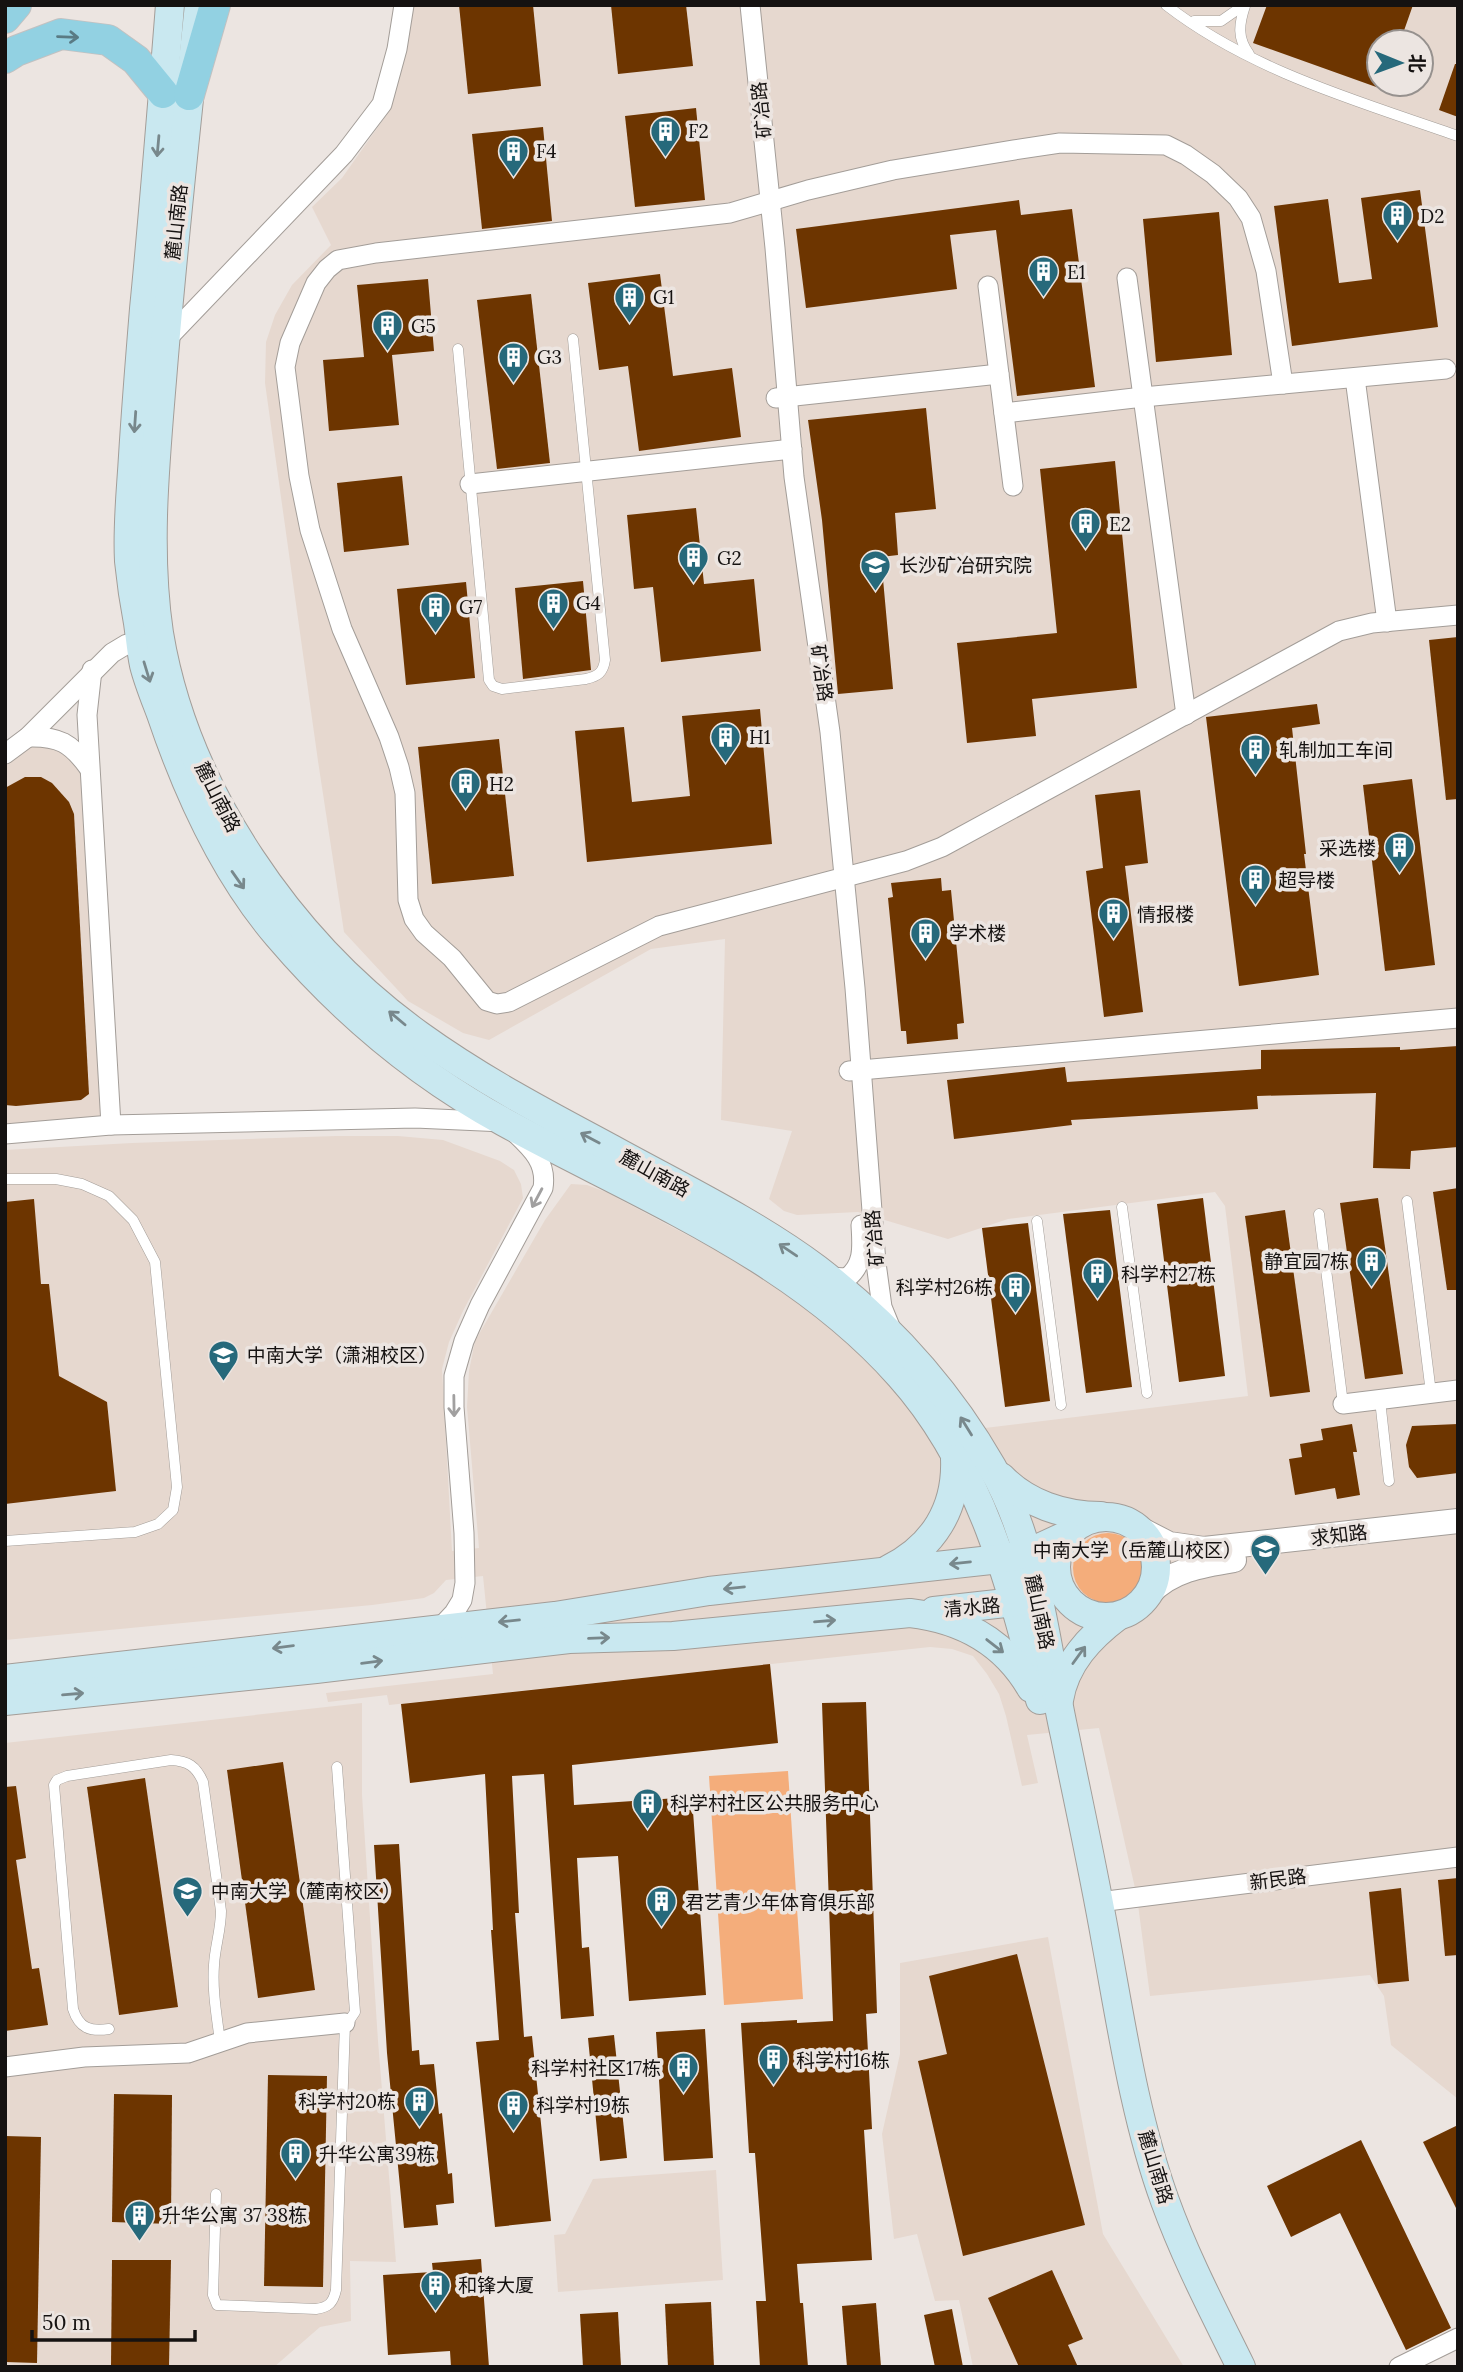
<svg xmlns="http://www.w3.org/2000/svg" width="1463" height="2372" font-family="Lora,'Noto Sans SC',serif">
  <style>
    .built { fill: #e6d8cf; fill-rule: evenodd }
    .green { fill: #f4ad7b }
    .building { fill: #6d3500 }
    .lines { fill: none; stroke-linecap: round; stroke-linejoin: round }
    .service-casing { stroke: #a39d98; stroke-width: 11 }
    .minor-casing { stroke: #a39d98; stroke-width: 21 }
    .tertiary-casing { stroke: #a39d98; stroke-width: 26 }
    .secondary-casing { stroke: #a39d98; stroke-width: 30 }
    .primary-casing { stroke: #c2c1c1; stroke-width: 32 }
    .service { stroke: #fff; stroke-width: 10 }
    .minor { stroke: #fff; stroke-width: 19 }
    .tertiary { stroke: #fff; stroke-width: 24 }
    .secondary { stroke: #c9e8f0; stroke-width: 28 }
    .primary { stroke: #92d1e2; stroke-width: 30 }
    .oneway { stroke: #5a7b84 }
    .oneway2 { stroke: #78888c }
    .oneway3 { stroke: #a1a0a0 }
    .labels { text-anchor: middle; stroke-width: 7; stroke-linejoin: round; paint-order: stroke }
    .street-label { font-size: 19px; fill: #151211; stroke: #ece5e1 }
    .poi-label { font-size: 19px; fill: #151211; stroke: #ece5e1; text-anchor: start }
  </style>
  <rect width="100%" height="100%" fill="#ece5e1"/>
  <!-- built -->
  <g class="built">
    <path d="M412,5H1458V2099L1391,2045L1384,1996L1370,1975L1150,1996L1137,1897L1099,1728L1027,1735L1038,1783L1022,1786L1006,1716L999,1694L987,1674L973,1656L952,1649L930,1647L389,1705L387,1695L328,1702L326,1693L493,1674L483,1576L446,1580L434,1593L424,1598L372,1605L5,1640V1150L132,1143L336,1136H398L443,1140L500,1161L514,1170L521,1184L523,1198L463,1311L449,1342L442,1369L452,1551L479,1548L467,1407L469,1371L475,1341L545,1220L571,1184L587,1185L606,1192L753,1270L801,1301L851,1343L891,1386L911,1409L927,1435L1248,1396L1225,1206L1215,1192L1008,1219L948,1239L858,1212L797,1215L784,1211L769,1199L792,1131L721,1120L725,939L651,949L489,1040L463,1033L408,1001L344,932L318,761L265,383L266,342L275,315L292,285L331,245L312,207L342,178L385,117L393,98ZM1379,42H1421V84H1379Z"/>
    <polygon points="45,736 89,768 111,1125 5,1134 5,754"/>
    <polygon points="362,1703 362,1795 378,2041 396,2262 350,2261 351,2321 320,2327 274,2367 5,2367 5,1743"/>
    <polygon points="1048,1937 1103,2234 1184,2367 973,2367 959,2300 935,2301 917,2234 894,2239 882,2134 900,2054 900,1963"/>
    <polygon points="716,2170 723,2280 558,2292 554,2235 565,2234 593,2179"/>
  </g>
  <!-- green -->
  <g class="green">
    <circle cx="1108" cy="1568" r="35"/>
    <polygon points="788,1771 803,1999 724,2005 709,1776"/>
  </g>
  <!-- building -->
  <g class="building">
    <polygon points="459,5 533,5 541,86 468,94"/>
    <polygon points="611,5 686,5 693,66 618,74"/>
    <polygon points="1267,5 1413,5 1400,42 1379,42 1379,88 1253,43"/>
    <polygon points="1455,64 1458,64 1458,117 1439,110"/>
    <polygon points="696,108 705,200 635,207 625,116"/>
    <polygon points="543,127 552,221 482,229 472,134"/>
    <polygon points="1420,190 1438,327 1292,346 1274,206 1328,199 1339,283 1372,279 1361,198"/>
    <polygon points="1019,200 1021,215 1072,209 1095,387 1017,396 996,230 950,235 957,289 806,308 796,229"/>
    <polygon points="1219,212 1232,355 1156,362 1143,219"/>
    <polygon points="660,274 673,376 732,368 741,437 639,451 628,366 599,370 588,283"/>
    <polygon points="428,279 434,351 392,355 399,425 329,431 323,360 364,357 357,285"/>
    <polygon points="531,294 550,463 497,469 477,300"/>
    <polygon points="926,408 936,509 895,513 898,555 881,557 893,689 838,694 822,520 808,420"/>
    <polygon points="1115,461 1137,688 1032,699 1036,736 967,743 957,643 1057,633 1040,469"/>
    <polygon points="402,476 409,545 344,552 337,483"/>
    <polygon points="696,508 704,584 754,579 761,651 661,662 653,587 634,589 627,515"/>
    <polygon points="583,581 591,670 523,679 515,588"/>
    <polygon points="466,582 475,678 406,685 397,589"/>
    <polygon points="1458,637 1458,799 1446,800 1429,640"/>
    <polygon points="1317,704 1320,724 1292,728 1306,854 1304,854 1319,975 1239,986 1206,717"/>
    <polygon points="760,709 772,844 587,862 575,731 624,727 632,802 690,796 682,716"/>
    <polygon points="499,739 514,876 432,884 418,747"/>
    <polygon points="25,777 41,777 52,783 69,802 74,814 89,1094 81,1100 16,1106 5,1105 5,788"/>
    <polygon points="1412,779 1435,965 1385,971 1363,785"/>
    <polygon points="1140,790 1148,863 1125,866 1143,1012 1104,1017 1086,871 1103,868 1095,795"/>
    <polygon points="941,878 942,891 951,890 964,1023 957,1024 958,1039 907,1044 906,1031 901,1031 888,898 893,897 891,883"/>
    <polygon points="1458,1046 1458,1147 1411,1151 1410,1169 1373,1168 1376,1093 1257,1096 1258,1109 1071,1120 1072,1125 954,1139 947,1080 1065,1067 1067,1082 1261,1069 1261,1050 1400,1047 1400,1050"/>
    <polygon points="1458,1188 1458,1290 1447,1290 1433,1192"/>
    <polygon points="1203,1198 1225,1376 1179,1382 1157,1204"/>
    <polygon points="1378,1198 1403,1374 1365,1379 1340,1203"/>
    <polygon points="34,1199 41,1284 49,1284 59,1376 107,1402 116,1491 5,1504 5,1202"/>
    <polygon points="1110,1210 1132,1387 1086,1393 1063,1214"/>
    <polygon points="1285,1210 1310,1392 1270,1397 1245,1216"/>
    <polygon points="1028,1223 1050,1401 1005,1407 982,1228"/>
    <polygon points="1352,1424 1357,1452 1353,1452 1360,1495 1337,1499 1335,1488 1295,1495 1289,1459 1302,1457 1300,1444 1323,1440 1321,1429"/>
    <polygon points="1458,1424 1458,1473 1417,1478 1409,1467 1406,1445 1412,1426"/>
    <polygon points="770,1664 778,1743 572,1765 574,1805 692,1797 706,1995 629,2001 618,1856 577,1858 582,1948 589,1947 594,2016 561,2019 544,1774 512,1776 519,1913 515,1913 524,2037 532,2036 551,2221 495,2227 476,2042 499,2040 491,1930 493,1930 485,1774 410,1783 401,1704"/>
    <polygon points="866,1702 877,2013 866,2014 872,2129 864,2130 872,2260 797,2264 800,2303 803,2303 808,2367 760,2367 756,2301 766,2301 755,2153 749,2153 741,2023 797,2020 797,2023 833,2021 822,1703"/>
    <polygon points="283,1762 315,1990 258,1998 227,1770"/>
    <polygon points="145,1778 178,2007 119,2015 87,1787"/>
    <polygon points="16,1786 26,1858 16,1860 32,1969 39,1968 48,2025 5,2031 5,1787"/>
    <polygon points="399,1844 412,2051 419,2050 420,2065 434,2064 439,2114 442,2113 448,2174 452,2173 454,2203 436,2205 438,2225 404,2228 387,2053 374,1845"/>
    <polygon points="1458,1878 1458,1955 1445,1956 1438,1880"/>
    <polygon points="1401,1888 1409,1981 1378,1984 1369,1892"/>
    <polygon points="1017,1954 1085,2225 963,2256 918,2061 947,2054 929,1976"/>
    <polygon points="705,2029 713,2158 664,2161 656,2032"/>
    <polygon points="614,2035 627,2158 600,2161 588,2038"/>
    <polygon points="268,2075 327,2076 323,2287 264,2286"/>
    <polygon points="114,2094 172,2095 171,2224 112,2222"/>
    <polygon points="1458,2125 1458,2212 1423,2142"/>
    <polygon points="5,2136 41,2137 37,2363 5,2362"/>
    <polygon points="1361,2140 1451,2328 1406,2350 1340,2213 1291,2237 1267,2186"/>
    <polygon points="481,2259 489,2367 451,2367 450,2351 388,2355 383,2275 433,2272 432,2263"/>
    <polygon points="112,2260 171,2260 169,2367 111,2367"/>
    <polygon points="1052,2270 1083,2339 1068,2345 1078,2367 1019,2367 988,2298"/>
    <polygon points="711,2302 714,2367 668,2367 665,2304"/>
    <polygon points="876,2303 881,2367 847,2367 842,2306"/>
    <polygon points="952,2309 963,2367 935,2367 924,2315"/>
    <polygon points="618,2312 621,2367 583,2367 580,2314"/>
  </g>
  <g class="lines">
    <defs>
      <g id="service">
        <path d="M1166,5C1251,71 1358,101 1458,136"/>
        <path d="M1245,6C1239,24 1237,38 1249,54"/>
        <polyline points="1194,21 1221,21 1244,5"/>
        <path d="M458,349L489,680L493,686L502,689L586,679C598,676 603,673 605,660L573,339"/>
        <polyline points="5,1179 56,1179 82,1184 109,1196 133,1220 155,1262 177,1487 173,1510 158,1524 135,1532 5,1541"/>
        <polyline points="1407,1201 1431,1393"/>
        <polyline points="1122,1207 1147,1393"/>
        <polyline points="1319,1214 1343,1404"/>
        <polyline points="1037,1221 1061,1405"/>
        <polyline points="1380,1400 1389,1481"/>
        <path d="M109,2029C90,2032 79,2028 73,2009L54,1785L57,1780L67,1776L171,1760C188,1761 196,1766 203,1782L221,1911C221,1930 215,1946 214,1965C212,1991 217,2017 220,2042"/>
        <path d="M216,2194L213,2295L217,2305L316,2309C329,2307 333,2303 336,2290L345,2023L349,2021L355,2012L337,1767"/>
      </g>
      <g id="minor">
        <polyline points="750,5 775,248 794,477 830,732 855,988 876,1263 882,1307 891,1329"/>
        <polyline points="1127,278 1186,715"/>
        <polyline points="988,286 1013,486"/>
        <polyline points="163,343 344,154 382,104 397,49 404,5"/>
        <polyline points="1355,378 1387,622"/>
        <polyline points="1283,384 1266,271 1251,218 1238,198 1213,174 1186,155 1166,145 1060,143 1014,150 893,170 808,190 730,213 376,253 338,260 327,269 316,283 290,343 285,367 299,476 310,530 342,629 389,737 399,767 405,793 408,900 414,919 424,933 452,958 487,1001 497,1004 509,1002 659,926 906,861 942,847 1339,631 1372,623 1458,615"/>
        <polyline points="776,398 999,374"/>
        <polyline points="1004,413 1143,397 1446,369"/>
        <polyline points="470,484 792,449"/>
        <polyline points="92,670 87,715 111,1125"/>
        <path d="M28,737C59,736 71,743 89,768"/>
        <polyline points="5,754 28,737 112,653 127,644 150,640"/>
        <polyline points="849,1071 1458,1018"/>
        <path d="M5,1134L111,1125L415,1118L504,1122C524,1143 548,1157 543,1188L480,1305L464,1341L454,1376V1407L464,1533L465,1583L462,1600L454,1613L439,1629"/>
        <path d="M826,1277L847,1278C865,1264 862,1245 861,1225"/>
        <polyline points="1343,1404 1458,1390"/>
        <polyline points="1099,1902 1458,1857"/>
        <polyline points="5,2067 84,2057 188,2053 247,2033 345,2023"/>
        <polyline points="1399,2367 1458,2338"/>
      </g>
      <g id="tertiary">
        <polyline points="1140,1529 1169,1544 1204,1549 1458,1521"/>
        <path d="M1149,1594C1171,1570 1203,1565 1234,1560"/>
      </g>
      <g id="secondary">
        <path d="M170,5C162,106 154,208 144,309C140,358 136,407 133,456C131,491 127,525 129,561C131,581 134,602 138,623C140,637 141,651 144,665C148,681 155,698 161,714C187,791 225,874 278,936C341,1010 418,1075 504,1122C641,1197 794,1256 900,1376C980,1465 1012,1587 1040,1700"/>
        <path d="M199,5C186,126 173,247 163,368C156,455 146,546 159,633C185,790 291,943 419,1035C480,1079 546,1114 612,1149C681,1187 754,1222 817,1269C887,1323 948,1390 992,1467C1039,1549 1045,1646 1065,1736C1079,1805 1094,1873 1106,1942C1122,2029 1135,2118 1165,2201C1186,2259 1214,2312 1241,2367"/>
        <path d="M1001,1477C1027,1504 1064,1516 1101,1516"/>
        <circle cx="1106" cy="1567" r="50"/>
        <path d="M889,1569C933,1547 957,1509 955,1459"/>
        <polyline points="934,1611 1032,1600"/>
        <polyline points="5,1679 555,1616 709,1591 1000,1559 1028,1553 1067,1535"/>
        <path d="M1059,1700C1065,1663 1090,1637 1118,1616"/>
        <path d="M5,1701L316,1669L569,1639L673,1636L910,1613C962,1619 1004,1641 1031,1688"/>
      </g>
      <g id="primary">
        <polyline points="5,18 16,5"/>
        <polyline points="5,58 16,51 61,34 108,40 136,60 163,93"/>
        <polyline points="189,95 215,5"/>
      </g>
    </defs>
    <!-- service casing -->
    <use href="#service" class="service-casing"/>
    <!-- minor casing -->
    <use href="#minor" class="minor-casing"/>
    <!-- tertiary casing -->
    <use href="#tertiary" class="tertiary-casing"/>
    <!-- secondary casing -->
    <use href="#secondary" class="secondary-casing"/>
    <!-- primary casing -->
    <use href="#primary" class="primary-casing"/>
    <!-- service -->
    <use href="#service" class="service"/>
    <!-- minor -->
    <use href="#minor" class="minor"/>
    <!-- tertiary -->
    <use href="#tertiary" class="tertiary"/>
    <!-- secondary -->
    <use href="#secondary" class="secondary"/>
    <!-- primary -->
    <use href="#primary" class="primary"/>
  </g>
  <!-- one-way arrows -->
  <defs><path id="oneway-shaft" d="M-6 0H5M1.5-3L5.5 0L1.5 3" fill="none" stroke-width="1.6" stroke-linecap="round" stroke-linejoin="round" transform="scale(1.75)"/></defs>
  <use class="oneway" href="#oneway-shaft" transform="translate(68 37) rotate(2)"/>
  <g class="oneway2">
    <use href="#oneway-shaft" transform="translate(158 146) rotate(95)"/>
    <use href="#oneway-shaft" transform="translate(135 422) rotate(94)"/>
    <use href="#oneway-shaft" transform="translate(147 672) rotate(73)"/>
    <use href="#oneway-shaft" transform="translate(238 880) rotate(55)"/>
    <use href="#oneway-shaft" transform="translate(397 1018) rotate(-140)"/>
    <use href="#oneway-shaft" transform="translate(590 1138) rotate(-152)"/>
    <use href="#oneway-shaft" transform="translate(788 1250) rotate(-146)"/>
    <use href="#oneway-shaft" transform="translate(966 1426) rotate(-122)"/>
    <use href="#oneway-shaft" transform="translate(960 1563) rotate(174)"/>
    <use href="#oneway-shaft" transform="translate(734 1588) rotate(174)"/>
    <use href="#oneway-shaft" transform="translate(509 1621) rotate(174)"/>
    <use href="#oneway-shaft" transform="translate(825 1621) rotate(-5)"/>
    <use href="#oneway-shaft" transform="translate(599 1638) rotate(-2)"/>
    <use href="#oneway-shaft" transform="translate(995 1646) rotate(38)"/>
    <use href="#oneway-shaft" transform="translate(283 1647) rotate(173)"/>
    <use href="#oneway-shaft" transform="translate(1079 1655) rotate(-54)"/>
    <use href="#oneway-shaft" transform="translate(372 1662) rotate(-7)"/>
    <use href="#oneway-shaft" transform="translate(73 1694) rotate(-5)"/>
  </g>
  <g class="oneway3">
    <use href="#oneway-shaft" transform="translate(537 1198) rotate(118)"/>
    <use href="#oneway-shaft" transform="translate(454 1406) rotate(89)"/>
  </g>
  <!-- icons -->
  <defs>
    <symbol id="building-pin" viewBox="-11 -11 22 30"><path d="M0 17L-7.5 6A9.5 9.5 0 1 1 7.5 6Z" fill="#26697b" stroke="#ece5e1"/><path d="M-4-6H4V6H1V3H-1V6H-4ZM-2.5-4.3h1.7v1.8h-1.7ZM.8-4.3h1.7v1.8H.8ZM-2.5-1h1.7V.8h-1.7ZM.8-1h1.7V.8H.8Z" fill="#fff"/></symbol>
    <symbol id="university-pin" viewBox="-11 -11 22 30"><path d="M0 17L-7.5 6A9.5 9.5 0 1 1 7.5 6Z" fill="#26697b" stroke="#ece5e1"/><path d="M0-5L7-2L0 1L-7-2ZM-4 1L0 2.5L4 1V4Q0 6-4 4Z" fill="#fff"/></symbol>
  </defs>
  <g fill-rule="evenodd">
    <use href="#building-pin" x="648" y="114" width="35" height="47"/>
    <use href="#building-pin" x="496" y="134" width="35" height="47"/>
    <use href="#building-pin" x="1380" y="198" width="35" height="47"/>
    <use href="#building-pin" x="1026" y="254" width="35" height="47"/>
    <use href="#building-pin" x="612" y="280" width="35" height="47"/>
    <use href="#building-pin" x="370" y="308" width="35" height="47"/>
    <use href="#building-pin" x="496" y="340" width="35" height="47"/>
    <use href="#building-pin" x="1068" y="506" width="35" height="47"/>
    <use href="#building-pin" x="676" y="540" width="35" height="47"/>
    <use href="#university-pin" x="858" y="548" width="35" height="47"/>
    <use href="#building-pin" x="536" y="586" width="35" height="47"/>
    <use href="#building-pin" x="418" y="590" width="35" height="47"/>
    <use href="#building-pin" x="708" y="720" width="35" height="47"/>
    <use href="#building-pin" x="1238" y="732" width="35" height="47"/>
    <use href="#building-pin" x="448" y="766" width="35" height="47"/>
    <use href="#building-pin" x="1382" y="830" width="35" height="47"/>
    <use href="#building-pin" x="1238" y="862" width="35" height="47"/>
    <use href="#building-pin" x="1096" y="896" width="35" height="47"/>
    <use href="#building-pin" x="908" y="916" width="35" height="47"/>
    <use href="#building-pin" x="1354" y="1244" width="35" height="47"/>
    <use href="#building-pin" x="1080" y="1256" width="35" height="47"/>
    <use href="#building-pin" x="998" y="1270" width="35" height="47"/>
    <use href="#university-pin" x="206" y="1338" width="35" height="47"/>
    <use href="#university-pin" x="1248" y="1532" width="35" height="47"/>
    <use href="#building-pin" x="630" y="1786" width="35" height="47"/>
    <use href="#university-pin" x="170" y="1874" width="35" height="47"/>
    <use href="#building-pin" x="644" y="1884" width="35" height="47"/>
    <use href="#building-pin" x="756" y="2042" width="35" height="47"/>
    <use href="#building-pin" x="666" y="2050" width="35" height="47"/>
    <use href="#building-pin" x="402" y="2084" width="35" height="47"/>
    <use href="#building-pin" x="496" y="2088" width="35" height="47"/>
    <use href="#building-pin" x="278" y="2136" width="35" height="47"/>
    <use href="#building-pin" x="122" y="2198" width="35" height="47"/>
    <use href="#building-pin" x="418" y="2268" width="35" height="47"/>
  </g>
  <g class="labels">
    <!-- street labels -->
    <g class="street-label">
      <text transform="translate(761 110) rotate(-96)" y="7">矿冶路</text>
      <text transform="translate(176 222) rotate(-84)" y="7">麓山南路</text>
      <text transform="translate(822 673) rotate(82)" y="7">矿冶路</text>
      <text transform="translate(218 797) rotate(63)" y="7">麓山南路</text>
      <text transform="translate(655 1173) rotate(29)" y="7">麓山南路</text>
      <text transform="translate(874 1238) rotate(-95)" y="7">矿冶路</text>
      <text transform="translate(1339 1535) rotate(-7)" y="7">求知路</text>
      <text transform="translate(972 1607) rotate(-5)" y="7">清水路</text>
      <text transform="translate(1040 1612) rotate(78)" y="7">麓山南路</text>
      <text transform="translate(1278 1879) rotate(-7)" y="7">新民路</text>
      <text transform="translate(1156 2167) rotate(73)" y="7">麓山南路</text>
    </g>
    <!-- poi labels -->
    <g class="poi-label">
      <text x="688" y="138">F2</text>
      <text x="536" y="158">F4</text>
      <text x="1420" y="223">D2</text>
      <text x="1067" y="279">E1</text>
      <text x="653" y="304">G1</text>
      <text x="411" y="333">G5</text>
      <text x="537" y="364">G3</text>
      <text x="1109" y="531">E2</text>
      <text x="717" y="565">G2</text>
      <text x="899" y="572">长沙矿冶研究院</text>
      <text x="576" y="610">G4</text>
      <text x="459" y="614">G7</text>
      <text x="749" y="744">H1</text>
      <text x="1279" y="757">轧制加工车间</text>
      <text x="489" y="791">H2</text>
      <text x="1376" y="855" text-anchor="end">采选楼</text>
      <text x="1278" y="887">超导楼</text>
      <text x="1137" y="921">情报楼</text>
      <text x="949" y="940">学术楼</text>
      <text x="1349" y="1268" text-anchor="end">静宜园7栋</text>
      <text x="1121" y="1281">科学村27栋</text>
      <text x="993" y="1294" text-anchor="end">科学村26栋</text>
      <text x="247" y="1362">中南大学（潇湘校区）</text>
      <text x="1242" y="1557" text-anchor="end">中南大学（岳麓山校区）</text>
      <text x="670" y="1810">科学村社区公共服务中心</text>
      <text x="211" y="1898">中南大学（麓南校区）</text>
      <text x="685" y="1909">君艺青少年体育俱乐部</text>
      <text x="796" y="2067">科学村16栋</text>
      <text x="661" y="2075" text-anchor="end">科学村社区17栋</text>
      <text x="396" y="2108" text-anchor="end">科学村20栋</text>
      <text x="536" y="2112">科学村19栋</text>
      <text x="319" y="2161">升华公寓39栋</text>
      <text x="162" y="2222">升华公寓 37 38栋</text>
      <text x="458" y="2292">和锋大厦</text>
    </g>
  </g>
  <!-- border -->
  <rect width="1463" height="2372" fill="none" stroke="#151211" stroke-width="14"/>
  <!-- north arrow -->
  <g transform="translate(1400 63) rotate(91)"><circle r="33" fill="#ece5e1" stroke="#96918e" stroke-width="2"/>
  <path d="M0-5L12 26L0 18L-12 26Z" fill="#26697b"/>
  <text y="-10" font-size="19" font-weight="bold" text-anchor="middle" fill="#151211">北</text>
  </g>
  <!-- scale -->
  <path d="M32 2330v10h163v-10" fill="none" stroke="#151211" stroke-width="3.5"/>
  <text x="42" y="2330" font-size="21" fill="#151211" stroke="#ece5e1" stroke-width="5" paint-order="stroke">50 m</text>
</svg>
